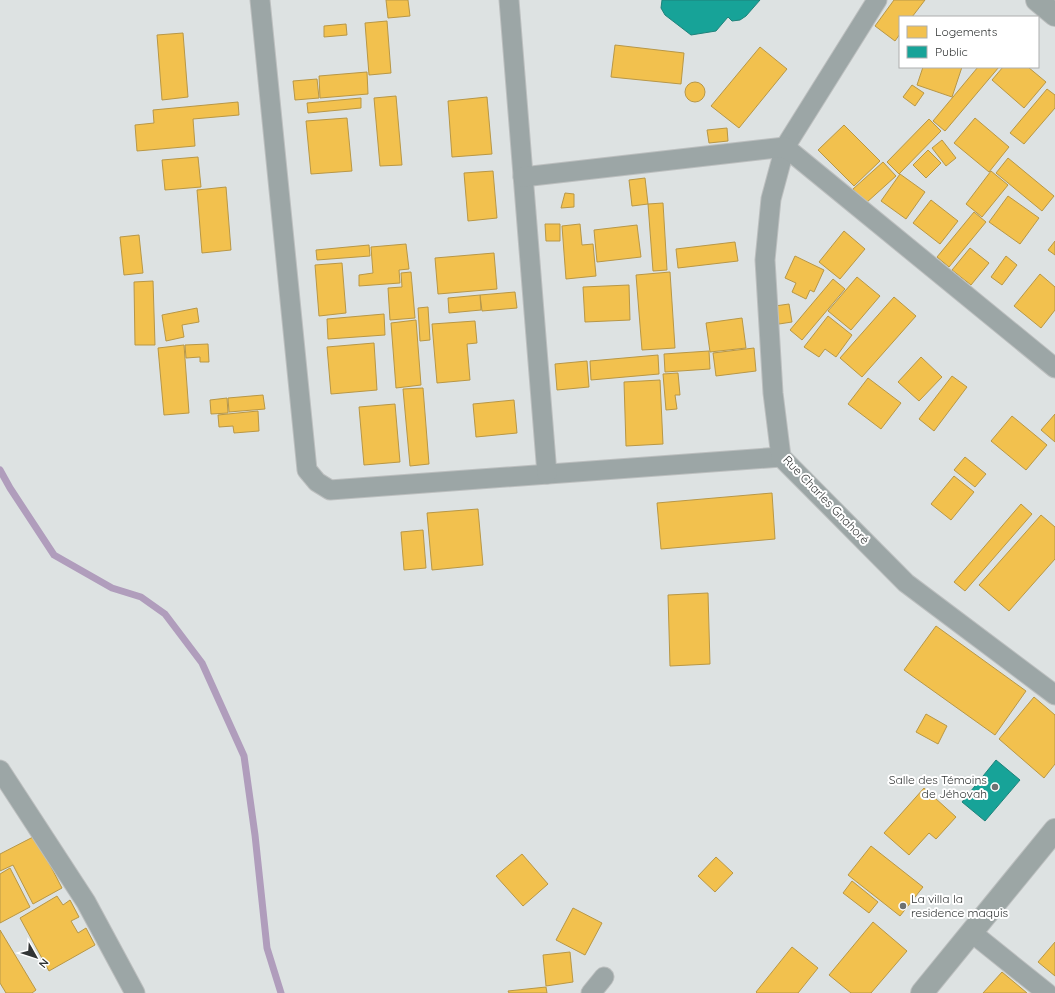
<svg xmlns="http://www.w3.org/2000/svg" width="1055" height="993" font-family="Quicksand,sans-serif">
  <style>
    .homes { fill: #f2c14e; stroke: #b89746 }
    .public { fill: #17a398; stroke: #1f827a }
    .lines { fill: none; stroke-linecap: round; stroke-linejoin: round }
    .stream { stroke: #b09dbc; stroke-width: 7 }
    .street-casing { stroke: #bcbfbf; stroke-width: 21 }
    .secondary-casing { stroke: #bcbfbf; stroke-width: 24 }
    .street { stroke: #9ca6a6; stroke-width: 19 }
    .secondary { stroke: #9ca6a5; stroke-width: 22 }
    .poi-dot { fill: #6e7272; stroke: #fff; stroke-width: 1.5 }
    .labels { text-anchor: middle; stroke-width: 4; stroke-linejoin: round; paint-order: stroke }
    .street-label { font-size: 12px; fill: #323535; stroke: #fff }
    .poi-label { font-size: 12px; fill: #323535; stroke: #fff; text-anchor: end }
  </style>
  <rect width="100%" height="100%" fill="#dde2e2"/>
  <!-- homes -->
  <g class="homes">
    <polygon points="386,0 408,0 410,16 388,18"/>
    <polygon points="894,0 925,0 912,17 900,17 900,34 895,41 875,26"/>
    <polygon points="387,21 391,73 369,75 365,23"/>
    <polygon points="346,24 347,35 324,37 324,26"/>
    <polygon points="183,33 188,97 162,100 157,35"/>
    <polygon points="615,45 684,53 681,84 611,77"/>
    <polygon points="760,47 787,69 739,128 711,106"/>
    <polygon points="923,67 962,67 952,97 917,85"/>
    <polygon points="978,67 999,67 945,131 933,121"/>
    <polygon points="1003,67 1028,67 1046,82 1024,108 992,80"/>
    <polygon points="367,72 368,94 320,98 319,76"/>
    <polygon points="317,79 319,98 295,100 293,81"/>
    <circle cx="695" cy="92" r="10"/>
    <polygon points="912,85 924,93 915,106 903,97"/>
    <polygon points="1047,89 1055,95 1055,108 1024,144 1010,133"/>
    <polygon points="396,96 402,165 380,166 374,98"/>
    <polygon points="487,97 492,154 452,157 448,101"/>
    <polygon points="361,98 361,108 308,113 307,103"/>
    <polygon points="238,102 239,115 193,119 195,146 137,151 135,125 154,123 153,110"/>
    <polygon points="347,118 352,171 311,174 306,121"/>
    <polygon points="975,118 1009,147 989,172 954,143"/>
    <polygon points="929,119 941,131 899,174 887,162"/>
    <polygon points="844,125 880,161 854,186 818,150"/>
    <polygon points="727,128 728,141 709,143 707,130"/>
    <polygon points="942,140 956,158 946,166 932,148"/>
    <polygon points="928,150 941,163 926,178 913,165"/>
    <polygon points="198,157 201,187 165,190 162,160"/>
    <polygon points="1008,158 1054,196 1042,211 996,173"/>
    <polygon points="883,162 896,176 866,203 853,189"/>
    <polygon points="493,171 497,218 468,221 464,173"/>
    <polygon points="991,171 1008,185 982,217 966,204"/>
    <polygon points="900,174 925,192 906,219 881,201"/>
    <polygon points="645,178 648,204 632,206 629,180"/>
    <polygon points="226,187 231,250 202,253 197,190"/>
    <polygon points="565,193 574,194 574,207 561,208"/>
    <polygon points="1008,196 1039,218 1020,244 989,222"/>
    <polygon points="931,200 958,221 940,244 913,223"/>
    <polygon points="663,203 667,270 653,271 648,204"/>
    <polygon points="974,212 986,222 949,267 937,257"/>
    <polygon points="545,224 560,224 560,241 546,241"/>
    <polygon points="580,224 582,245 593,244 596,276 566,279 562,226"/>
    <polygon points="637,225 641,257 597,262 594,230"/>
    <polygon points="844,231 865,249 840,279 819,262"/>
    <polygon points="139,235 143,273 124,275 120,237"/>
    <polygon points="1055,241 1055,255 1048,250"/>
    <polygon points="735,242 738,261 678,268 676,249"/>
    <polygon points="406,244 409,269 399,270 400,283 359,286 359,275 373,273 371,247"/>
    <polygon points="369,245 370,256 317,260 316,250"/>
    <polygon points="970,248 989,263 971,285 952,270"/>
    <polygon points="494,253 497,289 438,294 435,258"/>
    <polygon points="795,256 824,270 814,292 810,290 806,299 792,292 796,283 785,278"/>
    <polygon points="1006,256 1017,265 1002,285 991,277"/>
    <polygon points="342,263 346,313 319,316 315,265"/>
    <polygon points="411,272 415,318 390,320 388,288 402,287 401,273"/>
    <polygon points="670,272 675,348 642,350 636,275"/>
    <polygon points="1040,274 1055,287 1055,310 1041,328 1014,306"/>
    <polygon points="857,277 880,296 851,330 828,311"/>
    <polygon points="833,279 845,289 802,340 790,330"/>
    <polygon points="153,281 155,345 135,345 134,282"/>
    <polygon points="629,285 630,320 585,322 583,287"/>
    <polygon points="515,292 517,308 482,311 480,295"/>
    <polygon points="480,295 481,310 449,313 448,298"/>
    <polygon points="894,297 916,316 862,377 840,358"/>
    <polygon points="789,304 792,322 779,324 775,306"/>
    <polygon points="428,307 430,340 420,341 418,308"/>
    <polygon points="197,308 199,322 182,325 184,337 166,341 162,315"/>
    <polygon points="384,314 385,335 328,339 327,319"/>
    <polygon points="828,316 852,335 836,357 825,349 819,357 804,347"/>
    <polygon points="742,318 746,348 710,352 706,323"/>
    <polygon points="416,320 421,385 396,388 391,323"/>
    <polygon points="475,321 477,343 467,344 470,380 437,383 432,324"/>
    <polygon points="374,343 377,390 331,394 327,347"/>
    <polygon points="208,344 209,362 200,362 200,357 186,358 185,345"/>
    <polygon points="184,345 189,413 164,415 158,348"/>
    <polygon points="754,348 756,371 716,376 713,353"/>
    <polygon points="709,351 710,369 665,372 664,354"/>
    <polygon points="658,355 659,374 591,380 590,361"/>
    <polygon points="921,357 942,377 919,401 898,382"/>
    <polygon points="587,361 589,387 557,390 555,364"/>
    <polygon points="678,373 680,395 675,395 677,409 666,410 663,374"/>
    <polygon points="952,376 967,387 934,431 919,419"/>
    <polygon points="868,378 901,403 881,429 848,404"/>
    <polygon points="660,380 663,444 626,446 624,382"/>
    <polygon points="423,388 429,464 410,466 403,389"/>
    <polygon points="263,395 265,409 229,412 228,398"/>
    <polygon points="227,398 228,413 211,414 210,400"/>
    <polygon points="514,400 517,433 476,437 473,404"/>
    <polygon points="395,404 400,462 364,465 359,407"/>
    <polygon points="258,411 259,431 234,433 233,426 219,427 218,415"/>
    <polygon points="1055,414 1055,442 1041,430"/>
    <polygon points="1012,416 1047,445 1026,470 991,441"/>
    <polygon points="965,457 986,474 975,487 954,470"/>
    <polygon points="954,476 974,492 951,520 931,504"/>
    <polygon points="772,493 775,539 661,549 657,503"/>
    <polygon points="1021,504 1032,514 965,591 954,582"/>
    <polygon points="478,509 483,565 432,570 427,513"/>
    <polygon points="1041,515 1055,527 1055,559 1009,611 979,585"/>
    <polygon points="423,530 426,568 404,570 401,532"/>
    <polygon points="708,593 710,664 670,666 668,595"/>
    <polygon points="936,626 1026,691 995,735 904,670"/>
    <polygon points="1034,697 1055,715 1055,764 1044,778 999,739"/>
    <polygon points="926,714 947,726 938,744 916,732"/>
    <polygon points="924,788 956,817 936,839 929,833 909,855 884,833"/>
    <polygon points="35,836 62,888 33,904 13,865 0,871 0,854"/>
    <polygon points="871,846 923,887 900,916 848,875"/>
    <polygon points="522,854 548,884 523,906 496,876"/>
    <polygon points="716,857 733,873 715,892 698,876"/>
    <polygon points="10,868 30,907 0,923 0,874"/>
    <polygon points="852,881 878,902 869,913 843,893"/>
    <polygon points="57,896 63,905 70,900 79,917 71,921 78,933 86,928 95,945 49,971 20,918"/>
    <polygon points="573,908 602,923 585,955 556,940"/>
    <polygon points="873,922 907,951 871,993 851,993 829,975"/>
    <polygon points="0,930 36,990 32,993 6,993 0,983"/>
    <polygon points="1055,942 1055,976 1038,962"/>
    <polygon points="792,947 818,968 798,993 757,993 756,992"/>
    <polygon points="570,952 573,982 546,986 543,955"/>
    <polygon points="1002,972 1027,993 983,993"/>
    <polygon points="546,987 547,993 509,993 508,991"/>
  </g>
  <!-- public -->
  <g class="public">
    <polygon points="662,0 760,0 746,16 740,20 732,21 728,17 716,31 691,35 665,15 661,8"/>
    <polygon points="996,760 1020,780 985,821 962,802"/>
  </g>
  <g class="lines">
    <!-- stream -->
    <polyline class="stream" points="0,470 10,488 54,555 112,588 141,597 165,614 202,663 244,756 255,835 267,948 281,993"/>
    <defs>
      <g id="street">
        <polyline points="260,0 307,470 317,482 330,490 781,457"/>
        <polyline points="509,0 547,474"/>
        <polyline points="877,0 785,147 771,199 765,260 773,393 781,457 906,583 1055,695"/>
        <polyline points="523,177 785,147 1055,368"/>
        <polyline points="0,770 86,902 135,993"/>
        <polyline points="971,932 1047,993"/>
        <polyline points="591,993 604,977"/>
      </g>
      <g id="secondary">
        <polyline points="1037,0 1055,15"/>
        <polyline points="922,993 1055,830"/>
      </g>
    </defs>
    <!-- street casing -->
    <use href="#street" class="street-casing"/>
    <!-- secondary casing -->
    <use href="#secondary" class="secondary-casing"/>
    <!-- street -->
    <use href="#street" class="street"/>
    <!-- secondary -->
    <use href="#secondary" class="secondary"/>
  </g>
  <!-- markers -->
  <g class="poi-dot">
    <circle cx="995" cy="787" r="4"/>
    <circle cx="903" cy="906" r="4"/>
  </g>
  <g class="labels">
    <!-- street labels -->
    <g class="street-label">
      <text transform="translate(826 500) rotate(46)" y="4">Rue Charles Gnahoré</text>
    </g>
    <!-- poi labels -->
    <g class="poi-label">
      <text x="987" y="784">Salle des Témoins<tspan x="987" dy="14">de Jéhovah</tspan></text>
      <text x="911" y="903" text-anchor="start">La villa la<tspan x="911" dy="14">residence maquis</tspan></text>
    </g>
  </g>
  <!-- legend -->
  <rect x="899" y="16" width="140" height="52" fill="#ffffff" stroke="#adaeae"/>
  <rect x="907" y="26" width="20" height="12" fill="#f2c14e" stroke="#adaeae"/>
  <text x="935" y="36" font-size="12" fill="#323535">Logements</text>
  <rect x="907" y="46" width="20" height="12" fill="#17a398" stroke="#adaeae"/>
  <text x="935" y="56" font-size="12" fill="#323535">Public</text>
  <!-- north arrow -->
  <g transform="translate(36 957) rotate(129)" stroke="#ffffff" stroke-width="3" paint-order="stroke">
  <path d="M0-3L7 15L0 10L-7 15Z" fill="#323535"/>
  <text y="-6" font-size="11" font-weight="bold" text-anchor="middle" fill="#323535">N</text>
  </g>
</svg>
